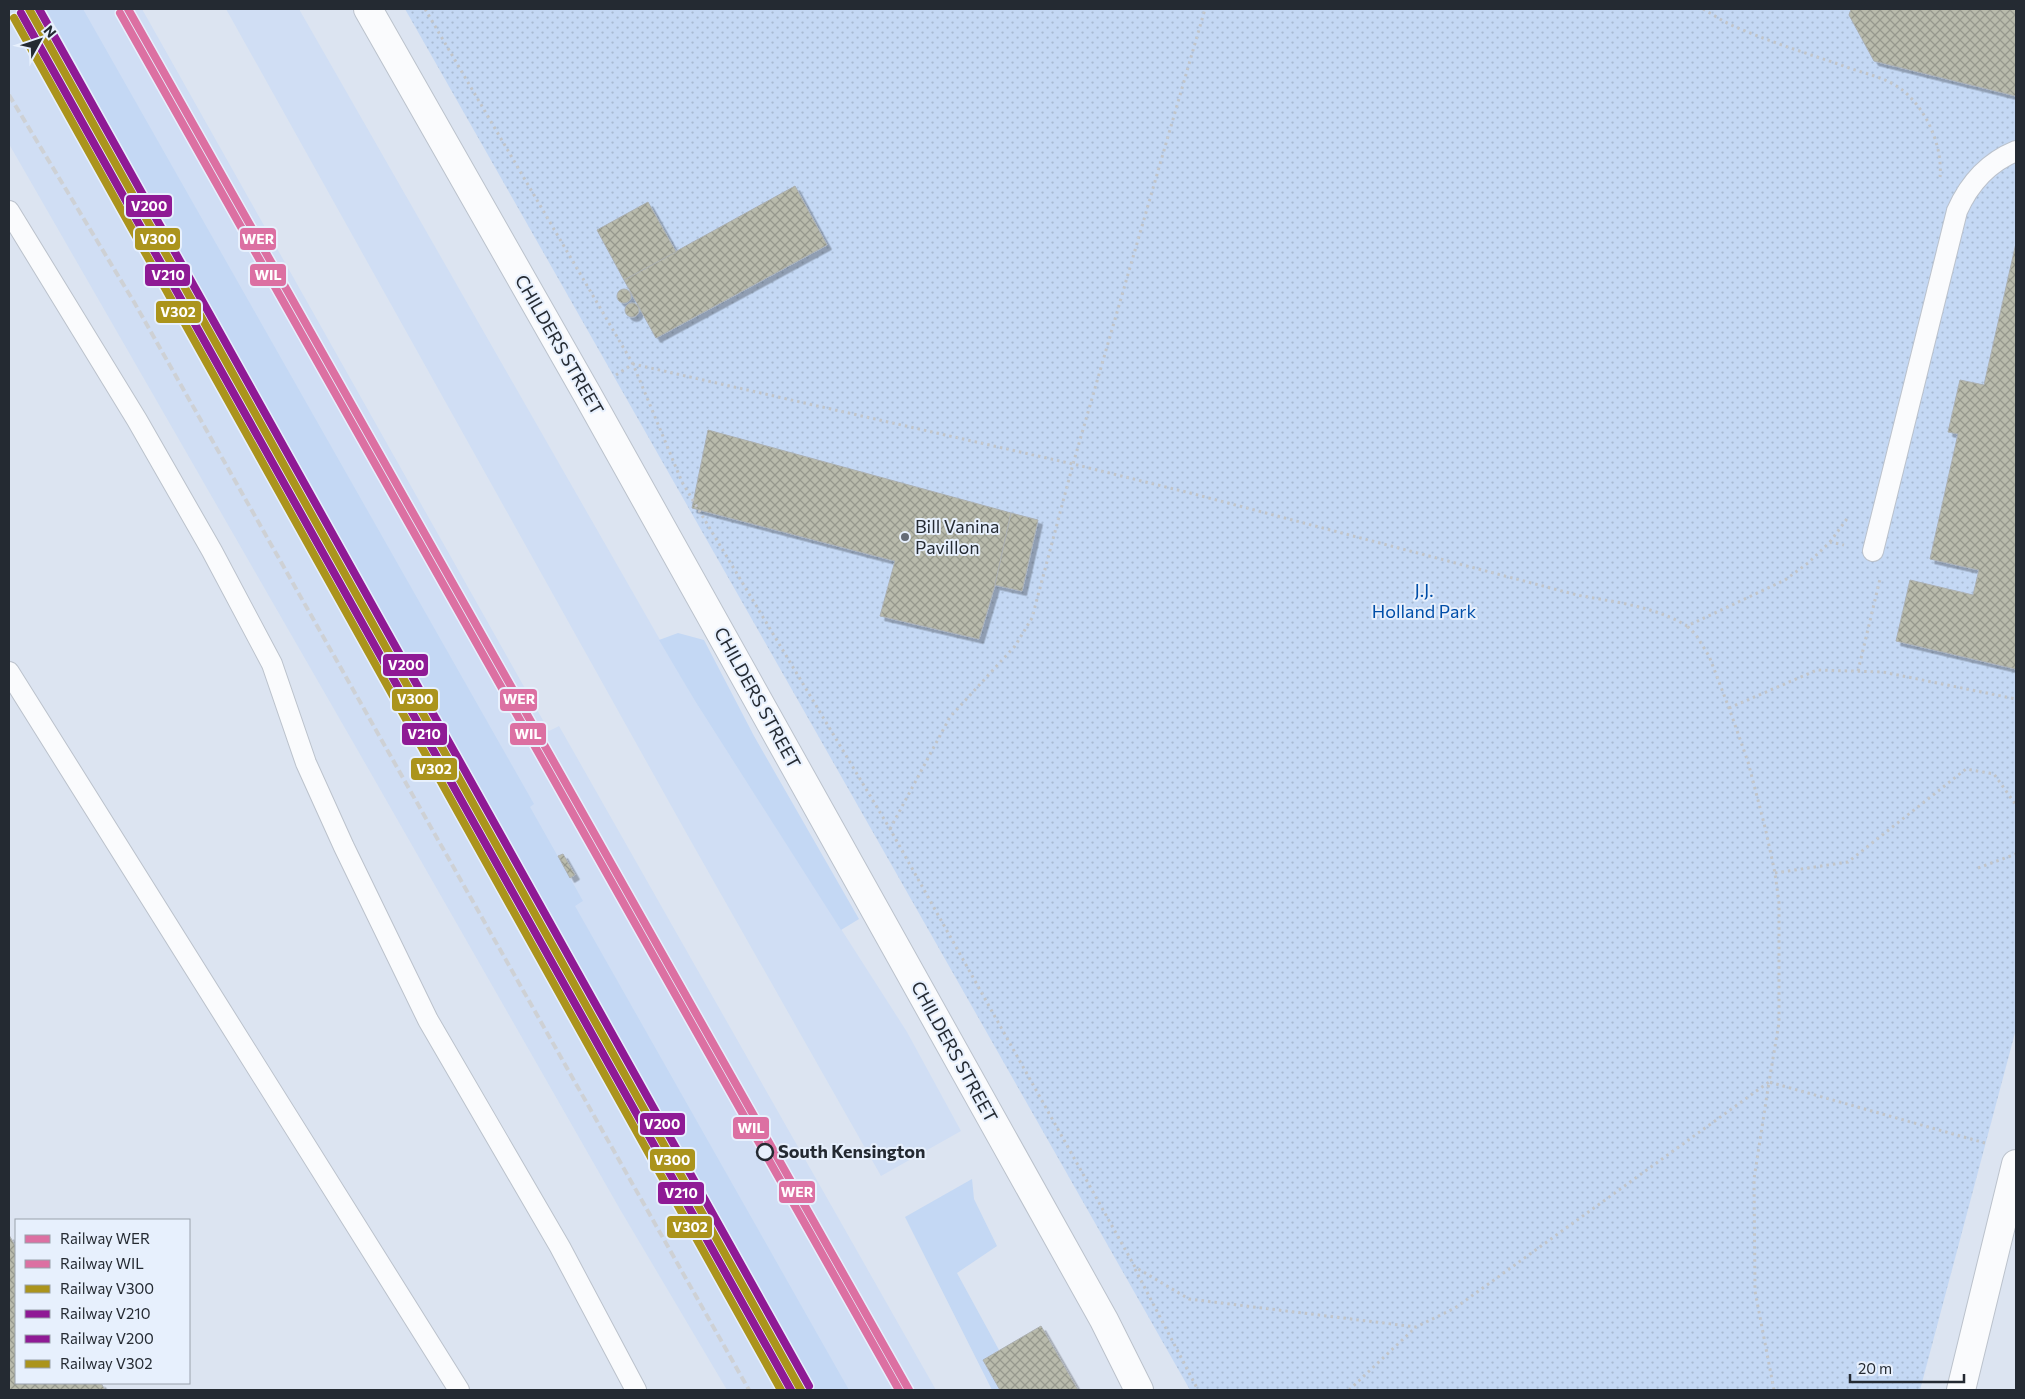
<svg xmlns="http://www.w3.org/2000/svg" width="2025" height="1399" font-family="Commissioner,sans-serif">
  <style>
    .built { fill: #d0def4 }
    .grass { fill: #c4d8f4 }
    .park { fill: url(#park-dots) }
    .building { fill: url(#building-cross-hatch); stroke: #acb0b1; filter: url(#shadow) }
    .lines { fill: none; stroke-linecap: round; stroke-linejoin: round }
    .lane-casing { stroke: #bbc2cc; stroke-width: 22 }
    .street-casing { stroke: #bbc2cc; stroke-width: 30 }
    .path { stroke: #c2c5c9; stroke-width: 3; stroke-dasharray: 2.5 4; stroke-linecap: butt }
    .lane { stroke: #fafbfd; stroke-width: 20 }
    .street { stroke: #fafbfd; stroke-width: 28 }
    .rail { stroke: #ced1d5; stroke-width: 4; stroke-dasharray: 8 4; stroke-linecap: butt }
    .rail-1-casing { stroke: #e7f0fd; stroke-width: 11 }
    .rail-2-casing { stroke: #e7f0fd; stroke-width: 11 }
    .rail-3-casing { stroke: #e7f0fd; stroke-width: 11 }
    .rail-4-casing { stroke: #e7f0fd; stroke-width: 11 }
    .rail-5-casing { stroke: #e7f0fd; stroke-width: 11 }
    .rail-6-casing { stroke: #e7f0fd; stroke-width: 11 }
    .rail-1 { stroke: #dc70a2; stroke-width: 8 }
    .rail-2 { stroke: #dc70a2; stroke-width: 8 }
    .rail-3 { stroke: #ab941c; stroke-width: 8 }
    .rail-4 { stroke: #8f1a95; stroke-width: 8 }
    .rail-5 { stroke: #8f1a95; stroke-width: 8 }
    .rail-6 { stroke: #ab941c; stroke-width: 8 }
    .poi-dot { fill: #646b75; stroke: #e7f0fd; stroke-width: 2 }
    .stop-dot { fill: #e7f0fd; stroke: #242a32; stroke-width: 2.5 }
    .labels { text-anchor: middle; stroke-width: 4; stroke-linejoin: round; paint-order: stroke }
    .street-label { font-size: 18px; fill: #242a32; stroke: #e7f0fd }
    .poi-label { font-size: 18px; fill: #242a32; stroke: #e7f0fd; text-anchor: start }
    .park-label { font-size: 18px; fill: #004ea8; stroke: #e7f0fd }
    .stop-label { font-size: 18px; font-weight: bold; fill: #242a32; stroke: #e7f0fd; text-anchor: start }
    .line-badge { stroke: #e7f0fd; stroke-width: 2 }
    .badge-label { font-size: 14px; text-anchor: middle; font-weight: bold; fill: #fff }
  </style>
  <defs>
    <pattern id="park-dots" width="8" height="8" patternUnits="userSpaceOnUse" patternTransform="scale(1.25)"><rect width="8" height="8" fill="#c4d8f4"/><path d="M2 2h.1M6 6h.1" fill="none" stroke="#a8bad2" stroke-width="1.8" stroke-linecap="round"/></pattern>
    <pattern id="building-cross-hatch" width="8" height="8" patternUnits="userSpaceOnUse" patternTransform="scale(1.25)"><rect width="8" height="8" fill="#b9bbac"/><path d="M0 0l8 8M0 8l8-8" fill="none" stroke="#96988d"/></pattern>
    <filter id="shadow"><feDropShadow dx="4.5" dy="4.5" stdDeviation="0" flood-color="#0004"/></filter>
  </defs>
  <rect width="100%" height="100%" fill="#dce4f1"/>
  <!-- built -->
  <g class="built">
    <polygon points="9,9 142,9 549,731 559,726 936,1390 727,1390 621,1211 365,763 9,144"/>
    <polygon points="226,9 299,9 695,701 907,1032 961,1131 881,1176 688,836"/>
  </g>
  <!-- grass -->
  <g class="grass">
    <polygon points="46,9 83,9 534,804 530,807 583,901 575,906 849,1390 814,1390 614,1036"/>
    <polygon points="678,633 704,640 754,736 859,919 841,930 695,701 659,640"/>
    <polygon points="972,1179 974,1199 997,1246 957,1273 999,1350 983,1360 1000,1390 992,1390 905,1217"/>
  </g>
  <!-- park -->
  <polygon class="park" points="405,9 2016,9 2016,1029 1920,1390 1190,1390"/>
  <!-- building -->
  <g class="building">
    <polygon points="1851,9 2016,9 2016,96 1874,61 1849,15"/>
    <polygon points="795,186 827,245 656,338 624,280"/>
    <polygon points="648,202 676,252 624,280 597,230"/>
    <polygon points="2016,243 2016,669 1896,641 1910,580 1973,595 1979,570 1930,559 1958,434 1948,432 1960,380 1984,385"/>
    <circle cx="624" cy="296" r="7"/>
    <circle cx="632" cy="310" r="7"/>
    <polygon points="708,430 1011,513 995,585 979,639 880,616 895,561 692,508"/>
    <polygon points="1011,513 1038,520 1022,591 995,585"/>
    <polygon points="563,854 575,875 570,878 558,856"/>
    <polygon points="9,1235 16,1247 16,1383 101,1383 105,1390 9,1390"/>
    <polygon points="1041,1326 1078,1390 1000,1390 983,1360"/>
  </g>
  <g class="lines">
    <defs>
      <g id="lane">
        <polyline points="9,211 137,420 212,551 272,664 306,763 344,847 428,1020 560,1247 636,1390"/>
        <path d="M1873,551L1957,211C1969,184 1989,162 2016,151"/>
        <polyline points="9,672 459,1390"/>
      </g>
      <g id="street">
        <polyline points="368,9 587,394 1104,1320 1139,1390"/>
        <polyline points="1961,1390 2016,1164"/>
      </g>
    </defs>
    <!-- lane casing -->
    <use href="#lane" class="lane-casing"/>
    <!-- street casing -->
    <use href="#street" class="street-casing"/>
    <!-- path -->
    <g class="path">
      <polyline points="425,9 633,364 682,482 890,829 1135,1267 1189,1299 1416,1327 1455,1308 1769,1082 1779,1023 1779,903 1775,873 1765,827 1748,762 1729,708 1709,656 1696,635 1687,626"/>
      <path d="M1703,9C1714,15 1725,23 1736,27C1770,42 1806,53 1841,65C1861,73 1883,76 1901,89C1926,108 1943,146 1940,177"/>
      <path d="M616,375L633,364L1073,464L1190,493L1577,595C1614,602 1654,606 1687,626L1785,580L1808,563L1830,542L1844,545"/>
      <polyline points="1830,542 1849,516"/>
      <polyline points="1858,671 1880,579"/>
      <polyline points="1729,708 1817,670 1883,672 2016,699"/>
      <polyline points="890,829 950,717 1015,646 1032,618 1073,464 1205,9"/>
      <polyline points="1978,868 2016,854"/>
      <polyline points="1775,873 1848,862 1966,769 1994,774 2016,805"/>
      <polyline points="1135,1269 1198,1390"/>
      <polyline points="1349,1390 1416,1327"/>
      <polyline points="1774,1390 1755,1291 1754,1179 1769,1082 1985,1143"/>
    </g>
    <!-- lane -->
    <use href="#lane" class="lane"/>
    <!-- street -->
    <use href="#street" class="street"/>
    <!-- rail -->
    <polyline class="rail" points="9,95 134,302 749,1390"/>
    <defs>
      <polyline id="rail-1" points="128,9 909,1390"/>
      <polyline id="rail-2" points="120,13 899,1390"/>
      <polyline id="rail-3" points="29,9 801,1390"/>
      <polyline id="rail-4" points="21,13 791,1390"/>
      <polyline id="rail-5" points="39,9 809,1386"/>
      <polyline id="rail-6" points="14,18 781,1390"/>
    </defs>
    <!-- rail-1 casing -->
    <use href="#rail-1" class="rail-1-casing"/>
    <!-- rail-2 casing -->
    <use href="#rail-2" class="rail-2-casing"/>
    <!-- rail-3 casing -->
    <use href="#rail-3" class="rail-3-casing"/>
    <!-- rail-4 casing -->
    <use href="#rail-4" class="rail-4-casing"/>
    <!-- rail-5 casing -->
    <use href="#rail-5" class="rail-5-casing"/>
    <!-- rail-6 casing -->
    <use href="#rail-6" class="rail-6-casing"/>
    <!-- rail-1 -->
    <use href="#rail-1" class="rail-1"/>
    <!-- rail-2 -->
    <use href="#rail-2" class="rail-2"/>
    <!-- rail-3 -->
    <use href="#rail-3" class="rail-3"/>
    <!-- rail-4 -->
    <use href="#rail-4" class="rail-4"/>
    <!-- rail-5 -->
    <use href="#rail-5" class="rail-5"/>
    <!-- rail-6 -->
    <use href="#rail-6" class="rail-6"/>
  </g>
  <!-- markers -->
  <circle class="poi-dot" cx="905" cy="537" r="5"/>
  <circle class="stop-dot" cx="765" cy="1152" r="8"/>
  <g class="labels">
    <!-- street labels -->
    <g class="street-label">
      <text transform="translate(559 345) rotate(60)" y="6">CHILDERS STREET</text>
      <text transform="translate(757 698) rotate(61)" y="6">CHILDERS STREET</text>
      <text transform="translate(954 1052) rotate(61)" y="6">CHILDERS STREET</text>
    </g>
    <!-- poi labels -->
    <g class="poi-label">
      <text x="915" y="533">Bill Vanina<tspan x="915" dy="21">Pavillon</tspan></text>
    </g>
    <!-- park labels -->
    <g class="park-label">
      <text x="1424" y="597">J.J.<tspan x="1424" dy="21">Holland Park</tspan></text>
    </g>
    <!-- stop labels -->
    <g class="stop-label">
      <text x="778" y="1158">South Kensington</text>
    </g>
  </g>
  <g class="line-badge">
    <rect x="125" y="194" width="48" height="24" rx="5" fill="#8f1a95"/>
    <rect x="239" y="227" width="38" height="24" rx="5" fill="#dc70a2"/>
    <rect x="134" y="227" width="47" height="24" rx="5" fill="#ab941c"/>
    <rect x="249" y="263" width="38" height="24" rx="5" fill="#dc70a2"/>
    <rect x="144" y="263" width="47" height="24" rx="5" fill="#8f1a95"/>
    <rect x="155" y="300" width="47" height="24" rx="5" fill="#ab941c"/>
    <rect x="382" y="653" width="47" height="24" rx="5" fill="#8f1a95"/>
    <rect x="391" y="688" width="48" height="24" rx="5" fill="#ab941c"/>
    <rect x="499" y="688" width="39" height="24" rx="5" fill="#dc70a2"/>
    <rect x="509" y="722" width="38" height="24" rx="5" fill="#dc70a2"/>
    <rect x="401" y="722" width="47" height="24" rx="5" fill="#8f1a95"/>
    <rect x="410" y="757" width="48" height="24" rx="5" fill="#ab941c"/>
    <rect x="639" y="1112" width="47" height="24" rx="5" fill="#8f1a95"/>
    <rect x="732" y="1116" width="38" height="24" rx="5" fill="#dc70a2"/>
    <rect x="649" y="1148" width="47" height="24" rx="5" fill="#ab941c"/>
    <rect x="778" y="1180" width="38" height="24" rx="5" fill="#dc70a2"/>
    <rect x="657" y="1181" width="48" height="24" rx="5" fill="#8f1a95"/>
    <rect x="666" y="1215" width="47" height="24" rx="5" fill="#ab941c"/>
  </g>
  <g class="badge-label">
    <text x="149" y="211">V200</text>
    <text x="258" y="244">WER</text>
    <text x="158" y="244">V300</text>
    <text x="268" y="280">WIL</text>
    <text x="168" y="280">V210</text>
    <text x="178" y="317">V302</text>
    <text x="406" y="670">V200</text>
    <text x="415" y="704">V300</text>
    <text x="519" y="704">WER</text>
    <text x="528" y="739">WIL</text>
    <text x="424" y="739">V210</text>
    <text x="434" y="774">V302</text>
    <text x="662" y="1129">V200</text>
    <text x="751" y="1133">WIL</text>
    <text x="672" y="1165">V300</text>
    <text x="797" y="1197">WER</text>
    <text x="681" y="1198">V210</text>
    <text x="690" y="1232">V302</text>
  </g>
  <!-- border -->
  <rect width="2025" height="1399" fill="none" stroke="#242a32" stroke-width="20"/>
  <!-- legend -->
  <rect x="15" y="1219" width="175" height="165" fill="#e7f0fd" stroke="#99a1ac"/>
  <rect x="25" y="1235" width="25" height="8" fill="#dc70a2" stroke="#99a1ac"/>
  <text x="60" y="1244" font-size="15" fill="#242a32">Railway WER</text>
  <rect x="25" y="1260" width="25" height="8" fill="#dc70a2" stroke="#99a1ac"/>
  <text x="60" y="1269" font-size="15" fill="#242a32">Railway WIL</text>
  <rect x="25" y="1285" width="25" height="8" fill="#ab941c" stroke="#99a1ac"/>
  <text x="60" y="1294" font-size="15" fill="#242a32">Railway V300</text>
  <rect x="25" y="1310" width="25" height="8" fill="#8f1a95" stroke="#99a1ac"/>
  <text x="60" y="1319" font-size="15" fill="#242a32">Railway V210</text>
  <rect x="25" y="1335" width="25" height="8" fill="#8f1a95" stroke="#99a1ac"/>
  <text x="60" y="1344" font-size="15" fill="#242a32">Railway V200</text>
  <rect x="25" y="1360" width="25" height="8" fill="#ab941c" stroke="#99a1ac"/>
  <text x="60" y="1369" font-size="15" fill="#242a32">Railway V302</text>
  <!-- north arrow -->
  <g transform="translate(40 40) rotate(50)" stroke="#e7f0fd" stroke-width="4" paint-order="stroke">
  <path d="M0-4L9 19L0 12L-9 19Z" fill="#242a32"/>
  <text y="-8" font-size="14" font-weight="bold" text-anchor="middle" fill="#242a32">N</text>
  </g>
  <!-- scale -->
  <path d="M1850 1374v8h114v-8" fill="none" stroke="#242a32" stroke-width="2.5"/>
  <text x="1858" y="1374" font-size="15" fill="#242a32" stroke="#e7f0fd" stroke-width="4" paint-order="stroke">20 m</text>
</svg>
